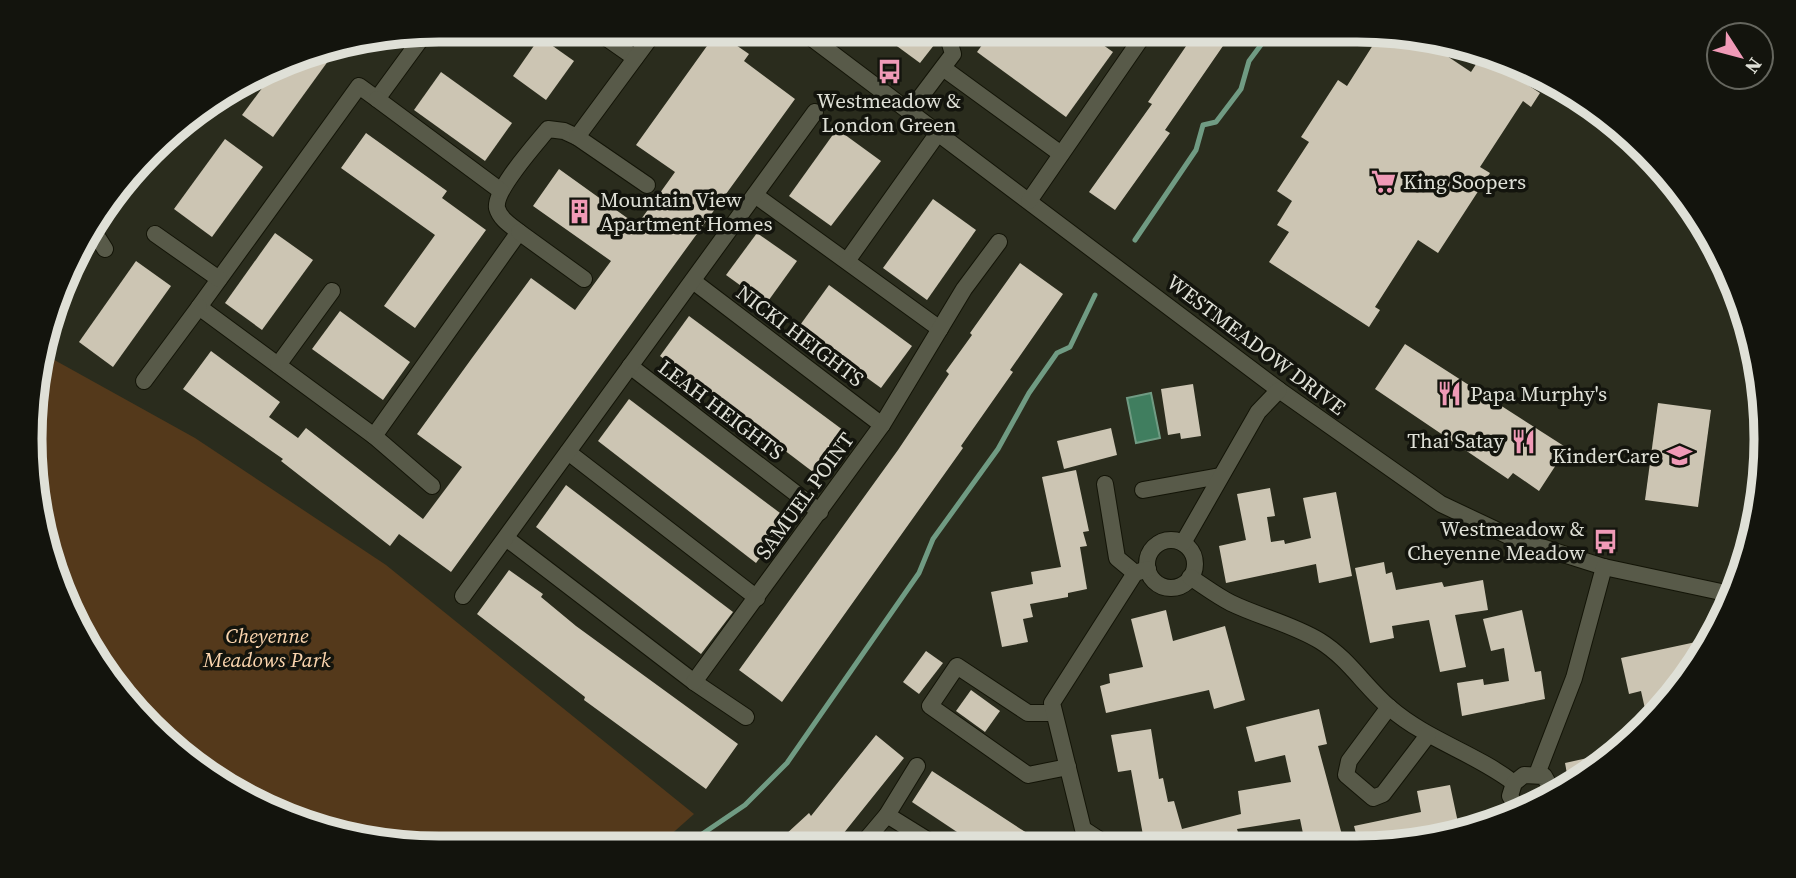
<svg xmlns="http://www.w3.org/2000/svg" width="1796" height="878" font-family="'Source Serif 4',serif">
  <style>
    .green { fill: #54391b }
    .water { fill: #407e5f; stroke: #709b83; stroke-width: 2 }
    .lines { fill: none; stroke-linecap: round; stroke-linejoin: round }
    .stream { stroke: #709b83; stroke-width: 5 }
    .building { fill: #ccc5b3 }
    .minor-casing { stroke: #131407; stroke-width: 18 }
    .minor { stroke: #585a49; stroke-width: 16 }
    .labels { text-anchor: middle; stroke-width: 7; stroke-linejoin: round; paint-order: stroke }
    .poi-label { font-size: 21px; fill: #dfe0d7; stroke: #13140d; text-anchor: start }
    .street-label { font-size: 21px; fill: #dfe0d7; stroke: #13140d }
    .park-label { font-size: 21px; font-style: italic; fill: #fbd5ae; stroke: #13140d }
    .rim { fill: none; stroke: #dfe0d7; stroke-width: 9 }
  </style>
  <rect width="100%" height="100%" fill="#2a2c1d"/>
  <!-- green -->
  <polygon class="green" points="40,352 195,438 386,565 694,814 667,838 645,847 439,848 282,817 169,746 72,620 33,493"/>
  <!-- water -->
  <polygon class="water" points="1151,393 1160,438 1136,443 1127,398"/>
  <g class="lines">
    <!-- stream -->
    <g class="stream">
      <polyline points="1135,240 1196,150 1203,125 1216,122 1241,89 1249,61 1272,30"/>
      <polyline points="683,847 745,805 787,763 919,573 933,539 998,449 1029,393 1057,353 1070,347 1095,295"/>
    </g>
  </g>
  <!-- building -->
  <g class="building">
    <polygon points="875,30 924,30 938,40 920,63"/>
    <polygon points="993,30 1082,30 1113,52 1066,117 977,52"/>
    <polygon points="1197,30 1234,30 1165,130 1170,133 1115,210 1089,192 1152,104 1148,102"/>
    <polygon points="717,32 749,54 744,61 795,99 451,572 399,534 390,546 281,461 283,459 183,389 211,351 280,402 269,417 298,438 306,428 423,519 462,467 417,434 472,358 531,278 575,310 611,261 533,206 559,169 637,225 675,172 636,145"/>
    <polygon points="1380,34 1429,44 1471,72 1482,55 1540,93 1531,107 1523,101 1480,167 1490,173 1438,253 1418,240 1375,307 1380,310 1369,327 1269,262 1289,232 1277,225 1292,201 1277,191 1309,142 1301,137 1338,80 1347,86"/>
    <polygon points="540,37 574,61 546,100 513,76"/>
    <polygon points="339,46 273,137 242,115 277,68 307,52"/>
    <polygon points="441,72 512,123 485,161 414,110"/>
    <polygon points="837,129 881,161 831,226 789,196"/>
    <polygon points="366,133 447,191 442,198 486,230 415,328 384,306 435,235 341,168"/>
    <polygon points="225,139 263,167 212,237 174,209"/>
    <polygon points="933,199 976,230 927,300 883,268"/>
    <polygon points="275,233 313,260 262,330 225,303"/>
    <polygon points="757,233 797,261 766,304 726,275"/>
    <polygon points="136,261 171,286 113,367 79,342"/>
    <polygon points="1020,263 1063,294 1010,370 1013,372 961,446 963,448 782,702 739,670 898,450 949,374 946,371 972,335 970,333"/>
    <polygon points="829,285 912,346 881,388 798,328"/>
    <polygon points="340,311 410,362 383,400 312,349"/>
    <polygon points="689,316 847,433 817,475 660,356"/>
    <polygon points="1405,344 1567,448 1539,491 1513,473 1508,479 1375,389"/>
    <polygon points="1193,384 1201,436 1181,439 1180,433 1168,435 1161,389"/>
    <polygon points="629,399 788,519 756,563 598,441"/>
    <polygon points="1658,403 1711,410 1698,507 1645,500"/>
    <polygon points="1111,428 1117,455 1064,469 1057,441"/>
    <polygon points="1076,470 1089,531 1083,532 1087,546 1080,547 1087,589 1068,593 1068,597 1030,604 1033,617 1023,619 1028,642 1002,647 991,592 1033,584 1031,572 1061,567 1042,477"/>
    <polygon points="566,485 733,612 701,654 536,527"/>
    <polygon points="1270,488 1275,516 1267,517 1271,542 1284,540 1285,544 1311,538 1303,498 1336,492 1352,576 1319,583 1316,564 1226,583 1219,546 1246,540 1237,494"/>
    <polygon points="1384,562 1386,574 1392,572 1396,590 1442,582 1444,587 1483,580 1488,610 1455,615 1466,667 1440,672 1429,620 1392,626 1394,638 1370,643 1355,568"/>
    <polygon points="509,570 543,594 541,597 576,626 738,744 706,789 584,700 585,697 477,614"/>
    <polygon points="1166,610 1173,641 1225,626 1245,700 1214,709 1209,690 1106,713 1100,686 1110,683 1109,674 1143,667 1131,619"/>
    <polygon points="1522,610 1535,672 1541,671 1545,699 1462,716 1457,683 1483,679 1484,685 1509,681 1504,648 1491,651 1483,619"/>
    <polygon points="1696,642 1699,658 1682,688 1648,722 1641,691 1629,694 1621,658"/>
    <polygon points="926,651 943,663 919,694 903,682"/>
    <polygon points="971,690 1000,711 985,732 956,711"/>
    <polygon points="1319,709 1327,744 1318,746 1342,835 1305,843 1300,819 1237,829 1242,845 1145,846 1131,770 1118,772 1111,735 1151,729 1159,779 1163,778 1168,802 1174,801 1182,829 1241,814 1238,791 1291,782 1285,755 1255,762 1246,727"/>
    <polygon points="876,735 904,758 843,834 830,847 772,847 809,813 811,816"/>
    <polygon points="1619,751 1606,763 1569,785 1565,763"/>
    <polygon points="932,771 1019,828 1048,846 978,846 912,802"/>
    <polygon points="1450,785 1460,832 1399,845 1359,845 1354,826 1421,812 1417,791"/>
  </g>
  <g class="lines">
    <defs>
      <g id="minor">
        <polyline points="595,30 635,58"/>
        <polyline points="801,30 1279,390 1441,504 1513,538 1604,567 1735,595"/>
        <path d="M426,32L377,99L359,86L199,307L374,436L519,232C510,225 500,219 497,208C494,190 536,144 548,129L564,131L577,137L656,30"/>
        <polyline points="943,68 1061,154"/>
        <polyline points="377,99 501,191"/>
        <polyline points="910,111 953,54 946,30"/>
        <polyline points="577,137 647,185"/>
        <polyline points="755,195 940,329"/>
        <polyline points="1029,201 1147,30"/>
        <polyline points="91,227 105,249"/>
        <polyline points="519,232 584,279"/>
        <polyline points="155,234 219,279"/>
        <polyline points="847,261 938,133"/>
        <polyline points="693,281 882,425"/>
        <polyline points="278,365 332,291"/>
        <polyline points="630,366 820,512"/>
        <polyline points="144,381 199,307"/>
        <polyline points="374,436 432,486"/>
        <polyline points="568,452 757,598"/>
        <polyline points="1105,484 1117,558 1135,573"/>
        <polyline points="1143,490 1220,476"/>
        <polyline points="506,538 694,682 746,717"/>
        <circle cx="1171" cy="564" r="24"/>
        <polyline points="1183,543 1258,412 1279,390"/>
        <path d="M1190,577C1204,586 1217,596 1231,603C1260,617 1292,624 1320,641C1349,659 1365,687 1390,708C1427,740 1475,753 1514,783"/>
        <polyline points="463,596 815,112"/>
        <polyline points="694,682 882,425 964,289 999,242"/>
        <polyline points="1389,707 1349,761 1346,775 1373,798 1383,794 1428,735"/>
        <polyline points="1054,713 1028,713 957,666 930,706 1028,775 1068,767"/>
        <polyline points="1537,774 1574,678 1604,567"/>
        <polyline points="1520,813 1510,796 1514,783 1524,775 1544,776 1554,794"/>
        <polyline points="887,815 937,846"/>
        <polyline points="1109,846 1083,829 1052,703 1135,573 1148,569"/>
        <polyline points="860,847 887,815 917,766"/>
      </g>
    </defs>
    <!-- minor casing -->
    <use href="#minor" class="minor-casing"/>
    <!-- minor -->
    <use href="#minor" class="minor"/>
  </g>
  <!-- icons -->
  <defs>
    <symbol id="bus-bare" viewBox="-9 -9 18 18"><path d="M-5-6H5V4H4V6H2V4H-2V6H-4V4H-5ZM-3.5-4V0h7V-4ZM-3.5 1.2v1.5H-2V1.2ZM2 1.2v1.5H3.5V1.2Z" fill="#f09ab7" stroke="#13140d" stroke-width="2.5" paint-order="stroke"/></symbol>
    <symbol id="supermarket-bare" viewBox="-9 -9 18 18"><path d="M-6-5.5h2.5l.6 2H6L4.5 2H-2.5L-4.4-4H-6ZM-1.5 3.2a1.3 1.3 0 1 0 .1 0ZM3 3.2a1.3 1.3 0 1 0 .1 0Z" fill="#f09ab7" stroke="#13140d" stroke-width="2.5" paint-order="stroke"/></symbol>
    <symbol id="building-bare" viewBox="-9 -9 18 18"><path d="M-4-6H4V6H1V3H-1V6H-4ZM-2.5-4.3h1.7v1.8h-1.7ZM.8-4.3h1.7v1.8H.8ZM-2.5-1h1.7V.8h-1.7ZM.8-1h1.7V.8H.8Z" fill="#f09ab7" stroke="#13140d" stroke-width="2.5" paint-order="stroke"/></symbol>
    <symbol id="restaurant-bare" viewBox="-9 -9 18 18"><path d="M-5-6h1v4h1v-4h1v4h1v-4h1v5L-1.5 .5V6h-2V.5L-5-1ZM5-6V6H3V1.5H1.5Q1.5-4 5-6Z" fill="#f09ab7" stroke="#13140d" stroke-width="2.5" paint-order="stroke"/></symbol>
    <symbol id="school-bare" viewBox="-9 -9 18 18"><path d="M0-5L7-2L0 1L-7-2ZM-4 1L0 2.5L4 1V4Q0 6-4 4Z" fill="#f09ab7" stroke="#13140d" stroke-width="2.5" paint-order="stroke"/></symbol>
  </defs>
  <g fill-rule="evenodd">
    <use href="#bus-bare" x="872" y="54" width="35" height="35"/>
    <use href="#supermarket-bare" x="1366" y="164" width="35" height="35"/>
    <use href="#building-bare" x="562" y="194" width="35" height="35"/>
    <use href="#restaurant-bare" x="1432" y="376" width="35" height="35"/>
    <use href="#restaurant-bare" x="1506" y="424" width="35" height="35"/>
    <use href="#school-bare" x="1662" y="438" width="35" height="35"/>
    <use href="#bus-bare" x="1588" y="524" width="35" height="35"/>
  </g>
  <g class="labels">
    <!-- poi labels -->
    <g class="poi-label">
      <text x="889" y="108" text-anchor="middle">Westmeadow &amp;<tspan x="889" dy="24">London Green</tspan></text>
      <text x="1403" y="189">King Soopers</text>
      <text x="600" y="207">Mountain View<tspan x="600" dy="24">Apartment Homes</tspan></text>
      <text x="1470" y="401">Papa Murphy's</text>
      <text x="1504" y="448" text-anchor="end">Thai Satay</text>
      <text x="1660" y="463" text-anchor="end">KinderCare</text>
      <text x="1585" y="536" text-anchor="end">Westmeadow &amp;<tspan x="1585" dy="24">Cheyenne Meadow</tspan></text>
    </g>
    <!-- street labels -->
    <g class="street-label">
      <text transform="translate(800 336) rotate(37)" y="7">NICKI HEIGHTS</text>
      <text transform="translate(1256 345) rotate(37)" y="7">WESTMEADOW DRIVE</text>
      <text transform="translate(721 410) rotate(37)" y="7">LEAH HEIGHTS</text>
      <text transform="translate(805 496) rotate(-54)" y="7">SAMUEL POINT</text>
    </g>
    <!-- park labels -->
    <g class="park-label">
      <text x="267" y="643">Cheyenne<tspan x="267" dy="24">Meadows Park</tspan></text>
    </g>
  </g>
  <!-- crop -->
  <path d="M0 0H1796V878H0ZM439 42H1357A397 397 0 0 1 1754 439V439A397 397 0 0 1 1357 836H439A397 397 0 0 1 42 439V439A397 397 0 0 1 439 42Z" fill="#13140d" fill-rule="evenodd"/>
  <path class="rim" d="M439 42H1357A397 397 0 0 1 1754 439V439A397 397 0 0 1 1357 836H439A397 397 0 0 1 42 439V439A397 397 0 0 1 439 42Z"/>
  <!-- north arrow -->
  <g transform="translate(1740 56) rotate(126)"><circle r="33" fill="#13140d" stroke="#65665e" stroke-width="2"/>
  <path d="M0-5L12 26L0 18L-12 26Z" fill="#f09ab7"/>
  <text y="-10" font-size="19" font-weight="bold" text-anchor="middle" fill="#dfe0d7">N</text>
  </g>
</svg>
